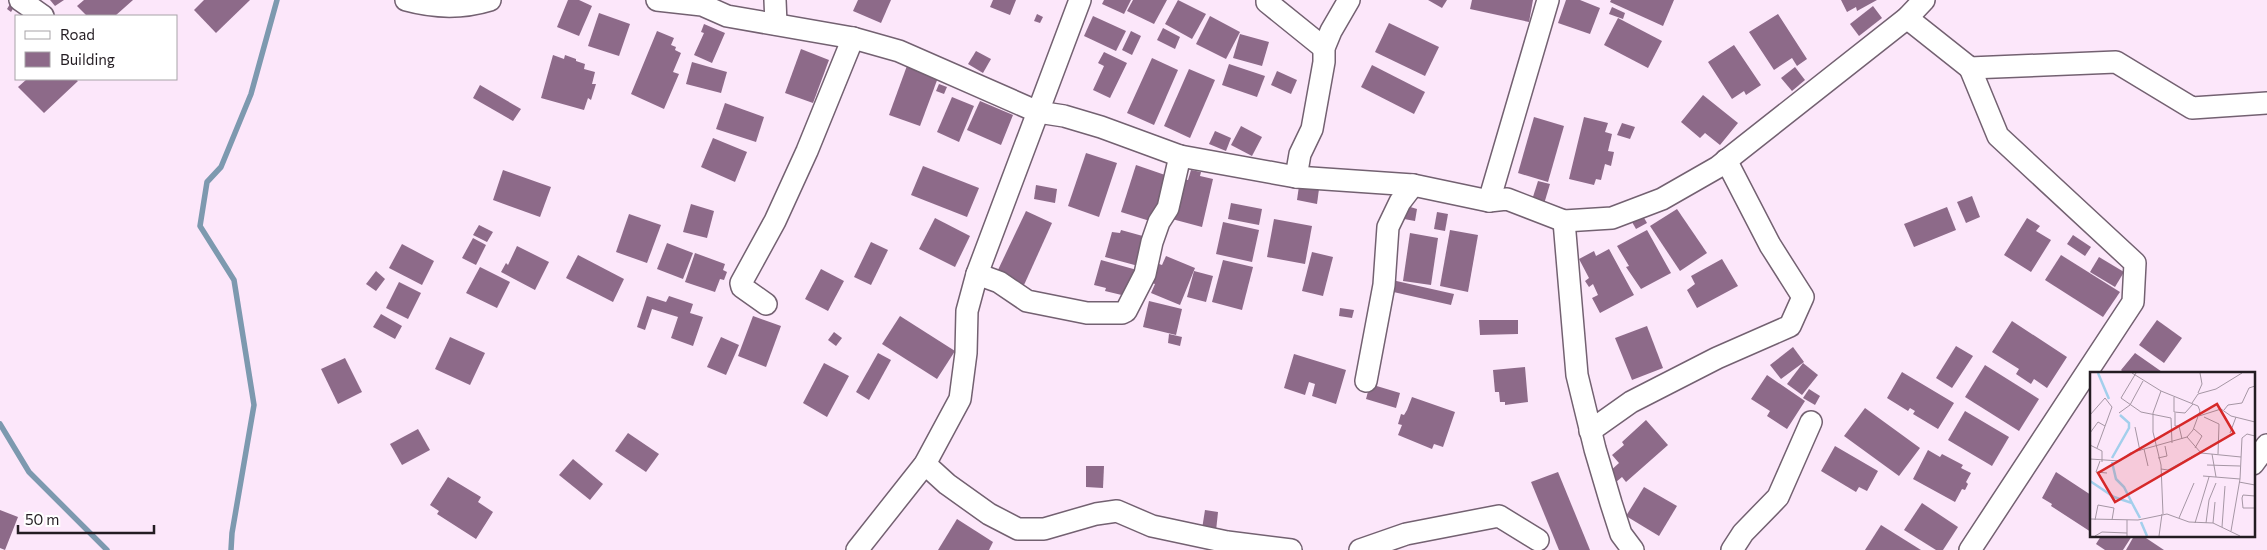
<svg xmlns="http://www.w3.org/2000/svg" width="2267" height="550" font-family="Commissioner,sans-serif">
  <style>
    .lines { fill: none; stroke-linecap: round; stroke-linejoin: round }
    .stream { stroke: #7d99af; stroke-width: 5.5 }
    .building { fill: #8d6a89 }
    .minor-casing { stroke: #736171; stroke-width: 24 }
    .minor { stroke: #fff; stroke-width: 21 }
    .inset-river { fill: none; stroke: #a3cfec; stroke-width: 2.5 }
    .inset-road { fill: none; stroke: #a596a4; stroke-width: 1 }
    .view { fill: #d62828; fill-opacity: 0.15; stroke: #d62828; stroke-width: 2.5 }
    .inset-edge { fill: none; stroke: #231c22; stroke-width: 2.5 }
  </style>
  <rect width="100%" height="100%" fill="#fce7fa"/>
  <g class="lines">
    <!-- stream -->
    <g class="stream">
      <polyline points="0,424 29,472 107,550"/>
      <polyline points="231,550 232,533 254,405 234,280 200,226 207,182 221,167 251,94 277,0"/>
    </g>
  </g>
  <!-- building -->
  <g class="building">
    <polygon points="50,0 64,0 55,6"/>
    <polygon points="84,0 133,0 115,16 87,16 77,6"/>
    <polygon points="204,0 250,0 216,33 194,10"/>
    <polygon points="568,0 579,0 592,6 579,36 557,27"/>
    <polygon points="858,0 891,0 881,23 853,11"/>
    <polygon points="993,0 1016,0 1010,15 990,7"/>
    <polygon points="1104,0 1131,0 1124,14 1102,4"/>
    <polygon points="1133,0 1167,0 1154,24 1127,11"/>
    <polygon points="1178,0 1206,14 1192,39 1165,24"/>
    <polygon points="1428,0 1447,0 1442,8"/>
    <polygon points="1472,0 1533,0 1529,22 1470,9"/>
    <polygon points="1566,0 1580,0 1600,8 1590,34 1558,23"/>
    <polygon points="1611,0 1674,0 1663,26 1610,2"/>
    <polygon points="1841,0 1877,0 1857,11 1856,7 1847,12"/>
    <polygon points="10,4 14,7 11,12 7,9"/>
    <polygon points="1873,6 1882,18 1859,36 1850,24"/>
    <polygon points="1612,7 1625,13 1623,19 1609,14"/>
    <polygon points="599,13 630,24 619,56 588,46"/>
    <polygon points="1037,14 1043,17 1040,23 1034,21"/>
    <polygon points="1778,14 1807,59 1797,66 1792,58 1774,70 1749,32"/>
    <polygon points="1093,16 1126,31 1116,51 1084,36"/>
    <polygon points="1210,16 1240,32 1226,59 1196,44"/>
    <polygon points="1618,18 1662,41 1648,68 1604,45"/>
    <polygon points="1389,23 1439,47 1425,76 1375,52"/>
    <polygon points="704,24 725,33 712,63 694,55 704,33 701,32"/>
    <polygon points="1163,28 1180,37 1175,49 1157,40"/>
    <polygon points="657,31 674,38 671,45 676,47 675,50 681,53 673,72 679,74 664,109 631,94"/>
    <polygon points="1131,31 1141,36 1132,55 1122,50"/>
    <polygon points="1240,34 1269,42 1262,66 1233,58"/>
    <polygon points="1734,45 1761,85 1746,95 1744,91 1732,99 1708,62"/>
    <polygon points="801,49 829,60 813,103 785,93"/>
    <polygon points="976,51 991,59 983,73 968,64"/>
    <polygon points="1104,52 1127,63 1110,98 1093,90 1104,66 1098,63"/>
    <polygon points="553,55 564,59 565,55 576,59 576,61 585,64 584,69 595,72 592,84 596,84 591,100 588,98 584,110 541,98"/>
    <polygon points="1152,58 1178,70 1154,125 1127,113"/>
    <polygon points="692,62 727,72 721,93 686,84"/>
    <polygon points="908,63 939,75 920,126 889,115"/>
    <polygon points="1229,64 1265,76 1257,97 1222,85"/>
    <polygon points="1372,65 1425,92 1414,114 1361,87"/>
    <polygon points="1795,67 1805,80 1792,91 1781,78"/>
    <polygon points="1189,69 1215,80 1190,138 1164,126"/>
    <polygon points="1277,71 1297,80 1291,94 1271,85"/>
    <polygon points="27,79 75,79 78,81 44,113 18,87"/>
    <polygon points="939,84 947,87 944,94 936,91"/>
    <polygon points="480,85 521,109 513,121 473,98"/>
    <polygon points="1703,95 1738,123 1720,145 1705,133 1700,138 1681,122"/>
    <polygon points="952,97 974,106 959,142 937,132"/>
    <polygon points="980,101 1013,115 1001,145 967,130"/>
    <polygon points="725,103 764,117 756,142 716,129"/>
    <polygon points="1534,117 1564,126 1548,182 1518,173"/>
    <polygon points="1584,117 1608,123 1605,132 1612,134 1608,151 1614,152 1611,166 1605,164 1601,180 1596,179 1594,185 1569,179"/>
    <polygon points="1622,123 1635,127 1630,139 1617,135"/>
    <polygon points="1241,126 1262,137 1252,156 1231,145"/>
    <polygon points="1215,131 1231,138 1226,151 1209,144"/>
    <polygon points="713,138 747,152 735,182 701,167"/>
    <polygon points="1086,153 1117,163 1099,217 1068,206"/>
    <polygon points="1136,165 1168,176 1153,222 1121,212"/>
    <polygon points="923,166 979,188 967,217 911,195"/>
    <polygon points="503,170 551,187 540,217 493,200"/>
    <polygon points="1191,170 1201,172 1200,176 1213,179 1202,227 1172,219 1182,179 1188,180"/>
    <polygon points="1538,181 1550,184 1544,204 1532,200"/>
    <polygon points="1036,185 1057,189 1055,203 1034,199"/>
    <polygon points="1299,186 1319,189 1317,204 1297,200"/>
    <polygon points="1972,196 1980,217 1966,223 1957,202"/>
    <polygon points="1231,203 1262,209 1259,225 1228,219"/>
    <polygon points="691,204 714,211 707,238 683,232"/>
    <polygon points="1407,206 1417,209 1415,221 1404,219"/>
    <polygon points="1947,207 1956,230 1914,247 1904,224"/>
    <polygon points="1677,209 1707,253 1680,271 1650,226"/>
    <polygon points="1026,211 1052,223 1024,285 997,272"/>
    <polygon points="1437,212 1448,214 1445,231 1434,229"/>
    <polygon points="629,214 661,225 647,263 616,252"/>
    <polygon points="1643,216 1647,223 1636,229 1632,222"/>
    <polygon points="935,218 970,236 955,267 919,249"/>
    <polygon points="2027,218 2040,226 2036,231 2051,240 2031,272 2004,255"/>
    <polygon points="1274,219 1312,226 1305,264 1267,257"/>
    <polygon points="1223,222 1259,230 1252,262 1216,254"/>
    <polygon points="479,225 493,232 487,242 473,235"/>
    <polygon points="1121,230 1150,238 1142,267 1105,257 1112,232 1120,233"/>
    <polygon points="1450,230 1478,235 1468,292 1440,286"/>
    <polygon points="1647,230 1671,273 1641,289 1626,267 1629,266 1617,246"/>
    <polygon points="1410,233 1438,238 1431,285 1403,281"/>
    <polygon points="2073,235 2091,247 2085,256 2067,244"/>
    <polygon points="473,238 486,245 476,265 462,258"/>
    <polygon points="871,242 888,250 871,285 854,277"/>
    <polygon points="667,243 693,253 683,279 657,269"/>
    <polygon points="402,244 434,261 422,285 389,268"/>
    <polygon points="517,246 549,262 535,290 501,272 506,263 508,265"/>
    <polygon points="1609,249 1634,295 1600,313 1592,298 1598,295 1593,284 1589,287 1585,281 1589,278 1579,259 1594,251 1596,256"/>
    <polygon points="1312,252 1333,257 1323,296 1302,291"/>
    <polygon points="695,253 725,264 723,270 727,272 724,280 720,279 715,292 685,282"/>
    <polygon points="578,255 624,279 613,302 566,278"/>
    <polygon points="2061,255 2120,292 2103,317 2045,280"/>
    <polygon points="1166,256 1195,268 1180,305 1151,293 1155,284 1152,283 1159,264 1162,265"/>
    <polygon points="2099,257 2124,272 2115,287 2090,272"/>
    <polygon points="1722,259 1738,286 1697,308 1687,290 1695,284 1691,276"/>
    <polygon points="1101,260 1137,270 1130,297 1105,291 1106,288 1094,285"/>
    <polygon points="1223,260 1253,267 1242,310 1212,302"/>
    <polygon points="480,267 510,282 497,308 466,293"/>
    <polygon points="821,269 844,281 828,311 805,299"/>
    <polygon points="376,271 385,279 376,291 366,284"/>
    <polygon points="1194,271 1213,276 1206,302 1187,297"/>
    <polygon points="1392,280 1454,294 1451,305 1389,291"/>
    <polygon points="399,282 421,293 408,319 386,308"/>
    <polygon points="647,296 666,302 669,296 693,304 690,313 703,317 693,346 671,338 678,317 652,309 645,330 637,327"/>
    <polygon points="1149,301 1182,309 1176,335 1143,327"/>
    <polygon points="1340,308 1354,310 1352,318 1339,316"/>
    <polygon points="381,314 402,326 395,339 373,327"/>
    <polygon points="753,316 781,326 766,367 738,356"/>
    <polygon points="900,316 955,351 937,379 882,344"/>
    <polygon points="1479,320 1518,320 1518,334 1480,335"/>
    <polygon points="2157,320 2182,338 2164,363 2139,345"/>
    <polygon points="2012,321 2067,357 2047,388 2034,379 2031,384 2016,374 2019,369 1992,352"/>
    <polygon points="1647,326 1663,368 1632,380 1615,338"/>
    <polygon points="834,332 842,338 836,346 828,340"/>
    <polygon points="1169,334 1182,337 1180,346 1168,343"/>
    <polygon points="450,337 485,353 470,385 435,369"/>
    <polygon points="721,337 739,345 726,375 707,367"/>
    <polygon points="1956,346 1973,356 1952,388 1936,378"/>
    <polygon points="1793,347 1804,362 1781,379 1770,365"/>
    <polygon points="878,353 891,360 869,400 856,392"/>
    <polygon points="2135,353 2165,374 2122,374 2123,372 2121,370"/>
    <polygon points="1294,354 1346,370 1336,404 1312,396 1315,384 1309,382 1305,395 1284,388"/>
    <polygon points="345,358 362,392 338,404 321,369"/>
    <polygon points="824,363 849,376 827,417 803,403"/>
    <polygon points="1803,363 1818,375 1802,395 1787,384"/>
    <polygon points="1985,365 2039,399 2019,431 1965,397"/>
    <polygon points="1525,367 1528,402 1505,405 1505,402 1500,402 1499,392 1495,392 1493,370"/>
    <polygon points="1902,372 1954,403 1938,429 1913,414 1915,411 1910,408 1908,411 1887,398"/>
    <polygon points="1767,375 1805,401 1787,429 1767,416 1770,411 1751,399"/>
    <polygon points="1370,384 1400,393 1396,408 1366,399"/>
    <polygon points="1809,389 1820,396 1815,405 1803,398"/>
    <polygon points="1412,397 1455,412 1443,447 1434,444 1432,449 1398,435 1402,425 1398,424 1401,414 1404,415 1407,410"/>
    <polygon points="1865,408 1920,448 1899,476 1844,436"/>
    <polygon points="1965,411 2009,437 1992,466 1948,440"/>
    <polygon points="1646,420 1668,445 1626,482 1622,477 1616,482 1608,473 1619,463 1612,455 1624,445 1622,442"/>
    <polygon points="418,429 430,450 402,465 390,444"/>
    <polygon points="628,433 659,454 646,472 615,451"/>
    <polygon points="1835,446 1878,471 1867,491 1859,487 1856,492 1821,471"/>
    <polygon points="1928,450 1940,457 1942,454 1963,465 1961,468 1971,473 1966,482 1968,484 1965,490 1962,489 1955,502 1913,479"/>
    <polygon points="573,459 603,484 590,500 559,475"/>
    <polygon points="1086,466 1104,466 1103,488 1086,487"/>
    <polygon points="1558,472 1590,550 1559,550 1531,482"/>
    <polygon points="2056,472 2091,495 2091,532 2051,506 2052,504 2042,498"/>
    <polygon points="448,477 481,497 478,502 493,512 476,539 437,514 439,511 430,505"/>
    <polygon points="1644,487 1677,506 1659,536 1626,516"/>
    <polygon points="1922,503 1958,527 1943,550 1936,550 1904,530"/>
    <polygon points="0,510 18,517 5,550 0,548"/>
    <polygon points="1205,510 1218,512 1216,531 1202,529"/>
    <polygon points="957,519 993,542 989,550 938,550"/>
    <polygon points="1881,525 1921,550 1865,550"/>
    <polygon points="2101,536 2132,536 2123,550 2105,550 2096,544"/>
    <polygon points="2134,536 2143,536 2164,550 2126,550"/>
  </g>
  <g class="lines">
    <defs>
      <g id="minor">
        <polyline points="20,0 43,16"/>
        <path d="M406,0C435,8 461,9 490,0"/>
        <polyline points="657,0 702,5 727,16 853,38 899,51 1038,112 1064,116 1101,127 1180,156 1296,177 1413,185 1489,201 1507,199 1564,221 1612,218 1662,199 1718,167 1907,18 1924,0"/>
        <polyline points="775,0 776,24"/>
        <polyline points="1267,0 1267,2 1324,48"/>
        <polyline points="1907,18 1970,68 2116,62 2192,108 2267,103"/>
        <polyline points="1296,177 1300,154 1312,129 1324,62 1324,48 1331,31 1349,0"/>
        <polyline points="1489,201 1548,0"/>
        <polyline points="1564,221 1577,375 1595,449 1611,503 1621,534 1633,550"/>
        <polyline points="977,274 999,282 1027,301 1087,313 1122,313 1126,311 1145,274 1152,242 1159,222 1168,208 1180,156"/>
        <polyline points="766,304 742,287 741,283 775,221 807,151 853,38"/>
        <polyline points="1366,381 1384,285 1388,227 1400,202 1413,185"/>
        <polyline points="1590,431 1631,402 1717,358 1790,326 1803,297 1770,245 1726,160"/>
        <polyline points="925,464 947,484 989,514 1018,529 1044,529 1096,514 1117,511 1152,526 1227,542 1291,550"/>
        <polyline points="2253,464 2267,445"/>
        <polyline points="857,550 925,464 960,399 966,353 967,311 977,274 1080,0"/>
        <polyline points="1360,550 1406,534 1499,516 1538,540"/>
        <polyline points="1732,550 1743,533 1778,497 1811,422"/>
        <polyline points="1970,550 2133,302 2135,263 1998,136 1970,68"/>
      </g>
    </defs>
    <!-- minor casing -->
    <use href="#minor" class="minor-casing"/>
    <!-- minor -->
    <use href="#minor" class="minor"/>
  </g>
  <!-- overview -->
  <g transform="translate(2090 372)">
    <rect width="165" height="165" fill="#fce7fa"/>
    <path class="inset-river" d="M8,1L19,27M22,86L39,56V51L30,43M22,90L26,107L34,115L42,131M0,109L24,125L42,131L50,146M51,150L57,164"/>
    <path class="inset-road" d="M46,1L31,26L51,40L81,46L82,71M71,19L63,41V60L71,93L73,142M108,21L112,12L110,1M84,25V40L95,41L103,32M102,31L108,22L126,17L152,1M134,38L138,33L152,31L159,16L165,14M29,41L40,33L53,9M85,41V54H89L92,67M0,43L15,26L22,35L7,76M109,44L131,37L141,44L165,50M114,45L129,52L128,82M45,55L50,79M104,57L112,64L105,76M0,61L8,50L15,54M140,61L146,45M97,65L111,81L151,85M0,73L12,79V90M54,77L58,94M122,82L126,105M68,86L77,84L75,74M0,87L30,89L40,81L97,65L103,58L110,39L108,34L71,19L42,1M10,89L6,100L17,101M117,93L150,94M71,97L78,98L105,83M113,104L150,107M149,110L165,113M165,136H153L152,126L153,123L165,124M89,146L104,111M0,147L48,148L77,142L99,150L123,151L150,164M5,148L8,133L24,136L22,148M105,151L119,105M116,151L119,128L126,111M123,151L125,130M132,155L135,114M141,159L150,107L152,66L157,62L165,64M5,164L12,160L37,161M37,164V148M69,164L72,142"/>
    <path class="view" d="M127,32L144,61L25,130L8,101Z"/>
    <rect width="165" height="165" class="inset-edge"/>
  </g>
  <!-- legend -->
  <rect x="15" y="15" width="162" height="65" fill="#ffffff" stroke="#a7a4a7"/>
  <rect x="25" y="31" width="25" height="8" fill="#ffffff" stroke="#a7a4a7"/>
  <text x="60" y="40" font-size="15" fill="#231c22">Road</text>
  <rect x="25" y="52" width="25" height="15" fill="#8d6a89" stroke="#a7a4a7"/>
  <text x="60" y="65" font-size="15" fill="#231c22">Building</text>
  <!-- scale -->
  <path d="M18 525v8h136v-8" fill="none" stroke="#231c22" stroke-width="2.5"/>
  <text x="25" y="525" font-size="15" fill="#231c22" stroke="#ffffff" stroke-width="4" paint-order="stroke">50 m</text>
</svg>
